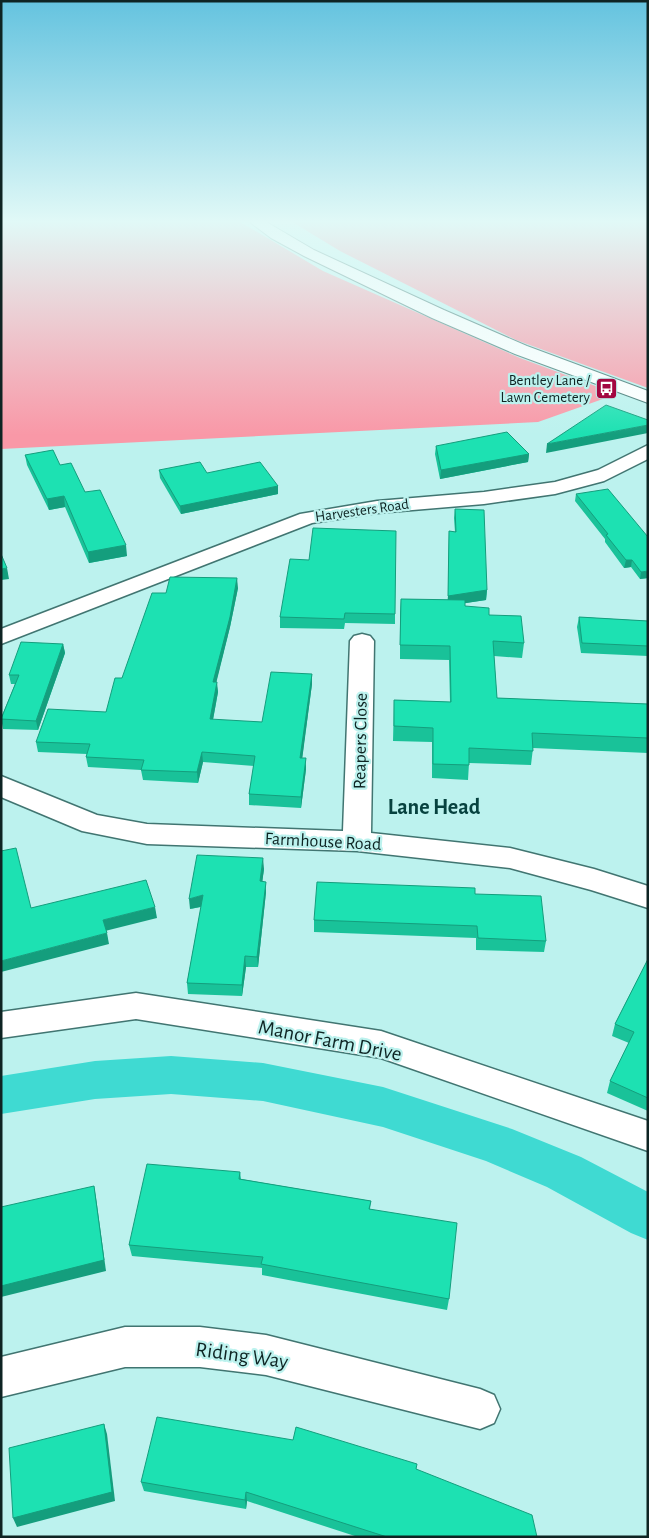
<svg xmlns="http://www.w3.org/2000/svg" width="649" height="1538" font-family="'Alegreya Sans',sans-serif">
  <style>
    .green { fill: #f998a7 }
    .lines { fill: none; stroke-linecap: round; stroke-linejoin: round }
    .canal { fill: #3fdad2; fill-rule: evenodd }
    .minor-casing { stroke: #417571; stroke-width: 3 }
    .tertiary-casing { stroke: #417571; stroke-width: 2 }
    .minor { fill: #fff; fill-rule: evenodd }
    .tertiary { fill: #fff; fill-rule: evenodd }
    .wall { fill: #19c299 }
    .shaded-wall { fill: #149e7d }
    .building { fill: #1de1b2; stroke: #149e7d }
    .labels { text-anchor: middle; stroke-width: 4.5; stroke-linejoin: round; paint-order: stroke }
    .far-poi-label { font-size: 15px; fill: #0e2423; stroke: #bcf2ee; text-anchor: end }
    .far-street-label { font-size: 15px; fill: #0e2423; stroke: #bcf2ee }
    .street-label { font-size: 18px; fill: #0e2423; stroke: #bcf2ee }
    .near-street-label { font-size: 21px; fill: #0e2423; stroke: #bcf2ee }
    .district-label { font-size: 22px; font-weight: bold; fill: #07423f; stroke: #bcf2ee }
  </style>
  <rect width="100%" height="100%" fill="#bcf2ee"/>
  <!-- green -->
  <g class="green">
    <polygon points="1,220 237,220 323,271 520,358 617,394 538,422 1,449"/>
    <polygon points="289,220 648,220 648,388 516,340 340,251"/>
  </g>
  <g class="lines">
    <!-- canal -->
    <polygon class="canal" points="171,1056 263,1063 383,1087 512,1129 581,1157 648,1192 648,1240 631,1233 547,1187 486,1161 383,1127 263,1101 171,1094 95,1099 1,1114 1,1076 95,1061"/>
    <defs>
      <g id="minor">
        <polygon points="648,445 648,459 604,481 555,494 484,504 377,513 312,523 1,644 1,629 300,514 377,501 484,492 555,482 598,470"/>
        <polygon points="362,634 370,636 374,641 371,833 510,848 594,869 648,886 648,908 591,890 510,868 357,851 147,844 82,831 1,797 1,776 97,815 147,824 343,831 350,641 354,636"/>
        <polygon points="136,993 381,1031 648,1121 648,1151 381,1058 136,1019 1,1038 1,1012"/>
        <polygon points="125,1327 200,1327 266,1335 480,1389 494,1395 500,1409 494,1423 480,1429 266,1375 200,1367 125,1367 1,1397 1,1357"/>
      </g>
      <polygon id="tertiary" points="247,220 263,220 314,250 444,310 527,346 648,391 648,403 515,354 432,318 304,256 271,238"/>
    </defs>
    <!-- minor casing -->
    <use href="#minor" class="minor-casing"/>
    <!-- tertiary casing -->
    <use href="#tertiary" class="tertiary-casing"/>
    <!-- minor -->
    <use href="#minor" class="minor"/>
    <!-- tertiary -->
    <use href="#tertiary" class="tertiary"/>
  </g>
  <!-- wall -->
  <g class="wall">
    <polygon points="436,446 529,454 528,462 440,479 435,454"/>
    <polygon points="25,455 60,465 85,492 127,556 89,563 65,507 49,510 27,465"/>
    <polygon points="159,470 207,473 278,486 278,494 181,514 160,478"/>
    <polygon points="576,494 648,578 640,579 631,567 624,568 605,542 605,539 575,501"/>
    <polygon points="455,509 487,590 486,600 465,603 465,606 489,615 524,643 522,658 494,656 497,698 648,704 648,753 533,748 531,765 469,763 468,780 432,778 432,742 393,741 394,700 450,702 449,660 400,659 400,613 401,599 448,600 449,531 455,532 454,518"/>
    <polygon points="309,560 395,614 395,624 345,623 344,629 280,628 280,617"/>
    <polygon points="238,588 230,627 216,682 218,692 213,720 262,722 312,674 312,684 302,758 306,769 301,808 249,805 249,794 254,766 203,762 198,783 143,780 141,770 88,767 86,757 87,754 38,752 36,742 106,712 122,678 166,593"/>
    <polygon points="579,617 648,621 648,656 581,653 577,627"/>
    <polygon points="63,644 65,653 38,730 3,729 1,718 15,684 11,684 9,675"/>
    <polygon points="264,869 262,882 266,892 258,967 246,967 242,996 188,994 187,983 201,907 190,909"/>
    <polygon points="475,894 546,941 544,952 476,950 476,938 314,932 314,920"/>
    <polygon points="648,959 648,1111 607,1093 610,1081 629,1043 612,1036 615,1024"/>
    <polygon points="240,1172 241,1179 371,1201 370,1209 449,1299 447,1310 262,1275 262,1268 132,1256 129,1245"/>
    <polygon points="416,1469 537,1537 358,1537 247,1501 246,1509 144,1491 141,1482"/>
  </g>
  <!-- shaded-wall -->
  <g class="shaded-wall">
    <polygon points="648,425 648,433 546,453 547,444"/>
    <polygon points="529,454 528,462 440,479 441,470"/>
    <polygon points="278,486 278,494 181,514 180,506"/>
    <polygon points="64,496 65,507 49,510 47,499"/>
    <polygon points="126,545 127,556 89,563 88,552"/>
    <polygon points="626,560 632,560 631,567 624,568"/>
    <polygon points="7,568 9,579 1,580 1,569"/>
    <polygon points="648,571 648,578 640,579 641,572"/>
    <polygon points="237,578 238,588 230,627 214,692 213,682"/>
    <polygon points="487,590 486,600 447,606 448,596"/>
    <polygon points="63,644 65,653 38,730 36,721"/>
    <polygon points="312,674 312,684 301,768 300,758"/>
    <polygon points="217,682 218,692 211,730 210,719"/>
    <polygon points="202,752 203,762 198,783 197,772"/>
    <polygon points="306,758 306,769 301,808 301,797"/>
    <polygon points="263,858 264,869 261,892 260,881"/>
    <polygon points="266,882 266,892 258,967 257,957"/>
    <polygon points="203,895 204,906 190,909 189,899"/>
    <polygon points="155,907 157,918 105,931 103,920"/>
    <polygon points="107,933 109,944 1,972 1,961"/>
    <polygon points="245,956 246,967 242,996 242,985"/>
    <polygon points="94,1186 96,1198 106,1271 1,1297 1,1286"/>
    <polygon points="104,1424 107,1434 115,1501 17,1527 13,1518"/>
    <polygon points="246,1492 247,1501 246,1509 245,1500"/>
  </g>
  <!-- building -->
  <g class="building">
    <polygon points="606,405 648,420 648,425 547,444"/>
    <polygon points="507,432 529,454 441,470 436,446"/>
    <polygon points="53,450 60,465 71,463 85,492 100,490 126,545 88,552 64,496 47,499 25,455"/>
    <polygon points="200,462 207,473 260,462 278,486 180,506 159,470"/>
    <polygon points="608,489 648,537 648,571 641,572 632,560 626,560 606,535 608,534 576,494"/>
    <polygon points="455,509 484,510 487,590 448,596 449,531 456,532"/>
    <polygon points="313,528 396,531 395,614 345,613 344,619 280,617 290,559 309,560"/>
    <polygon points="1,554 7,568 1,569"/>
    <polygon points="170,577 237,578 230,617 213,682 217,682 210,719 262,722 271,672 312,674 300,758 306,758 301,797 249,794 255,756 202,752 197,772 141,770 144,760 86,757 90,744 36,742 48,709 106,712 115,678 122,678 152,593 166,593"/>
    <polygon points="401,599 465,600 465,606 489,608 489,615 521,616 524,643 493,641 497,698 648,704 648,738 532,733 533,751 469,748 469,765 433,764 433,728 394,726 394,700 451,702 450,646 400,645"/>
    <polygon points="579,617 648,621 648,646 582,643"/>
    <polygon points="21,642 63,644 36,721 1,719 19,675 9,675"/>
    <polygon points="16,848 31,908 146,880 155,907 103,920 107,933 1,961 1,851"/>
    <polygon points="197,855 263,858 260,881 266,882 257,957 245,956 242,985 187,983 203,895 189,899"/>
    <polygon points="317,882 475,888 475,894 541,896 546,941 478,938 477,926 314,920"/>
    <polygon points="648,959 648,1098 610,1081 634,1032 615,1024"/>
    <polygon points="147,1164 240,1172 239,1179 371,1201 369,1209 457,1223 449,1299 261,1264 263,1257 129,1245"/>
    <polygon points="94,1186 104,1260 1,1286 1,1207"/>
    <polygon points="157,1417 293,1440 296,1427 417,1464 416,1469 532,1515 537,1537 387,1537 246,1492 245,1500 141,1482"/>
    <polygon points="104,1424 112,1492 13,1518 9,1448"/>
  </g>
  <!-- sky -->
  <linearGradient id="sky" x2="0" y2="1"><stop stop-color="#64c3df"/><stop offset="0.51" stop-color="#e1f9f7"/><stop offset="1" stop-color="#e1f9f7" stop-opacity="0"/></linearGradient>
  <rect width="649" height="435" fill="url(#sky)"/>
  <!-- icons -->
  <defs>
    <symbol id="bus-square" viewBox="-11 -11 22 22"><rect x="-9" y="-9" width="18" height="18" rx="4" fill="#a30741" stroke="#bcf2ee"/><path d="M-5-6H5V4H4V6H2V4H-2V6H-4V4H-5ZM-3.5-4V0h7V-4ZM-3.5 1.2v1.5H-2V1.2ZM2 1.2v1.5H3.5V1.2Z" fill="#fff"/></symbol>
  </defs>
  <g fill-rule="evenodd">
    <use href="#bus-square" x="594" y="376" width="25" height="25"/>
  </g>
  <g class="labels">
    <!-- far-poi labels -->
    <g class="far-poi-label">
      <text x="590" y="385">Bentley Lane /<tspan x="590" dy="17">Lawn Cemetery</tspan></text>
    </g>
    <!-- far-street labels -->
    <g class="far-street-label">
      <text transform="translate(362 510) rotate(-8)" y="5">Harvesters Road</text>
    </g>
    <!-- street labels -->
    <g class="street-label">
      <text transform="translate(360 741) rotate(-89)" y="6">Reapers Close</text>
      <text transform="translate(323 841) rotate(3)" y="6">Farmhouse Road</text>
    </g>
    <!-- near-street labels -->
    <g class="near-street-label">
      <text transform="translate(330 1040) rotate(11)" y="7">Manor Farm Drive</text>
      <text transform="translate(242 1355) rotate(8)" y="7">Riding Way</text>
    </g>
    <!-- district labels -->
    <g class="district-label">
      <text x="434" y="814">Lane Head</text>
    </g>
  </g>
  <!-- border -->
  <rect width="649" height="1538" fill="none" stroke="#0e2423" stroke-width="5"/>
</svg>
